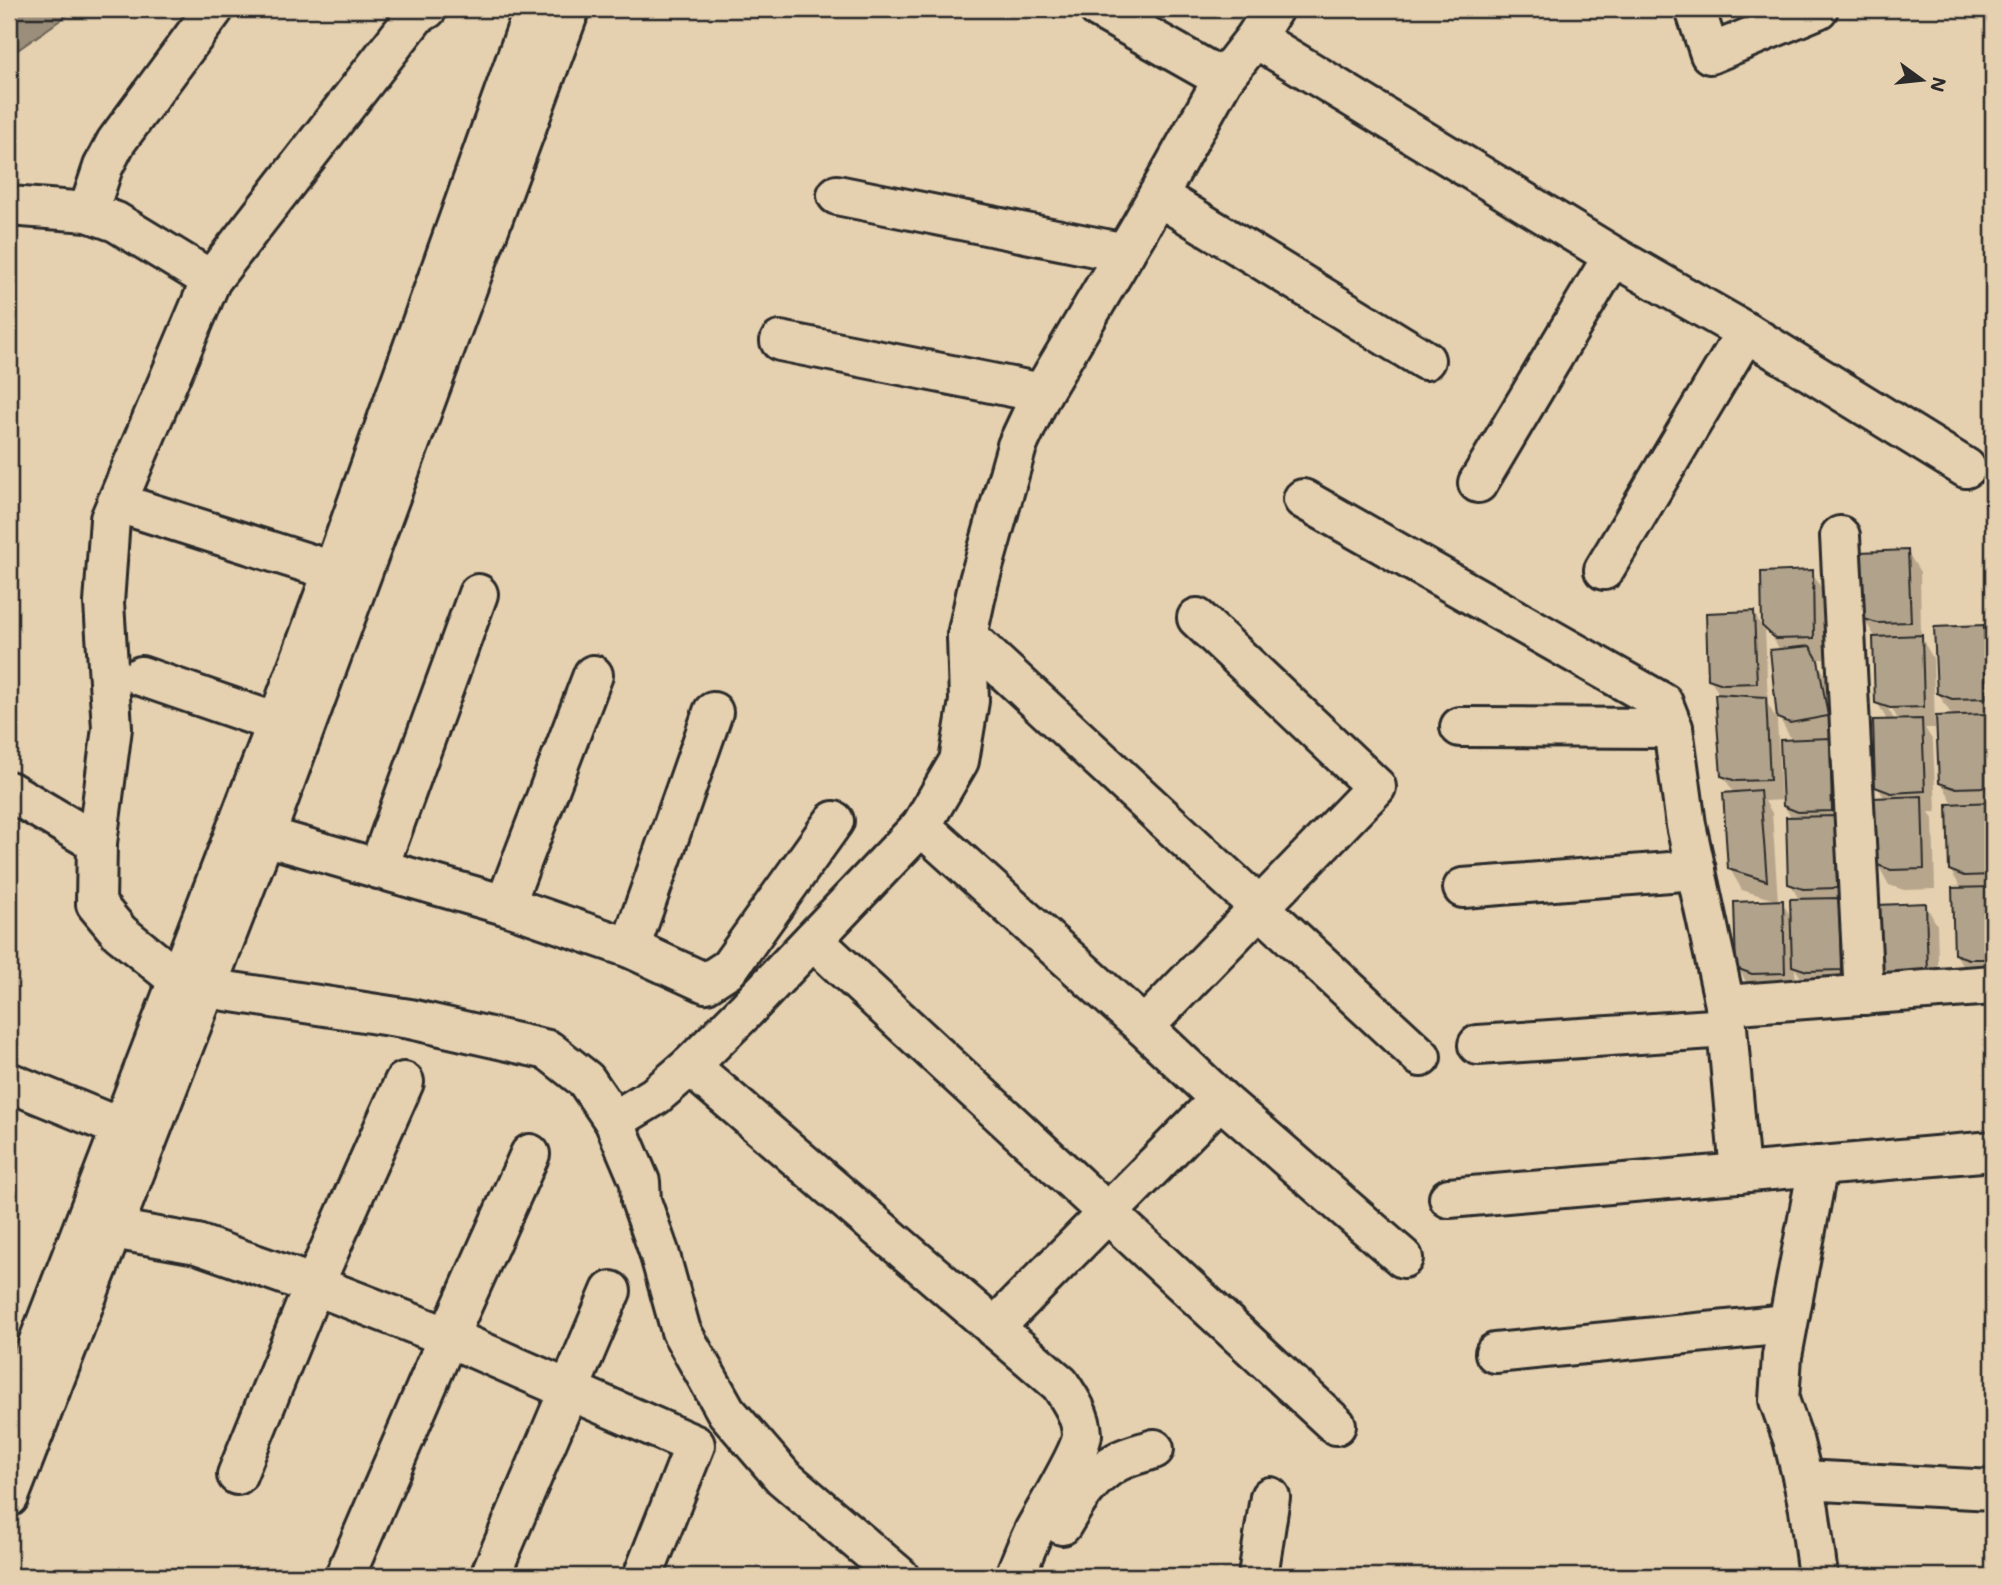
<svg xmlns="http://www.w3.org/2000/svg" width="2002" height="1585" font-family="Mali,sans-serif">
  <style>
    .water { fill: #9b8e7a; stroke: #6e665a; stroke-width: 2 }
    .shadow { fill: #0003; fill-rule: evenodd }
    .building { fill: #b1a28b; stroke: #2b2b2b; stroke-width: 2 }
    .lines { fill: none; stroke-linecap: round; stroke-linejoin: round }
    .minor-casing { stroke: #2b2b2b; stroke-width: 44 }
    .minor { stroke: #e5d0af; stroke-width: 38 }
  </style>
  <rect width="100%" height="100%" fill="#e5d0af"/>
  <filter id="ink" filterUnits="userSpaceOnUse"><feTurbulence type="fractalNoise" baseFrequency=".0143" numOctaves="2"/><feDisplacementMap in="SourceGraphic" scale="14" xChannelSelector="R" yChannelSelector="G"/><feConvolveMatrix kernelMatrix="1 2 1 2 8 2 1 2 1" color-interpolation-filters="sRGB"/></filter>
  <g filter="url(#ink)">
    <!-- water -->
    <polygon class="water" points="9,9 76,9 9,56"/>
    <!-- shadow -->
    <g class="shadow">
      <path d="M1907,551L1920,572L1921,638L1933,658L1935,728H1925L1933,741L1936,812H1929L1933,819L1935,889L1904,890L1889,885L1877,863L1885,799L1877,786L1888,722L1877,702L1875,637L1863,617ZM1887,700L1899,721H1895L1884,702Z"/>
      <path d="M1812,572L1824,593L1825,659H1816L1829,682L1839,737L1828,739L1841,761L1852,990L1806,986L1795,968L1796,993L1750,989L1738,967L1782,902L1793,921L1800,901L1790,884L1792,819L1784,806V800L1765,801L1772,813L1778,901L1742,890L1730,869L1734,794L1723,775L1720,696L1710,678L1754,612L1764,631L1763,573ZM1765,627L1780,650L1779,717L1792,741L1784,800H1781L1777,720L1768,705Z"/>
      <polygon points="1983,627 1993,645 1993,718 1986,719 1993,731 1993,980 1968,975 1956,954 1962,889 1950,870 1954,805 1941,782 1960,717 1951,714 1938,693"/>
      <polygon points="1925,904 1937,925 1939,996 1893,991 1881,970"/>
    </g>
    <!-- building -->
    <g class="building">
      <polygon points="1908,550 1911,622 1877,623 1861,618 1859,552"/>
      <polygon points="1813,570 1814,638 1776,639 1762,626 1761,572"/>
      <polygon points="1754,611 1757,683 1723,684 1708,679 1706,613"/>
      <polygon points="1984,625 1986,698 1952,699 1937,693 1934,627"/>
      <polygon points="1922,635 1924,707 1890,708 1875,703 1873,637"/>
      <polygon points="1810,646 1818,660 1828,716 1790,723 1777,718 1770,650"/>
      <polygon points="1715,694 1766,697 1770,780 1736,781 1721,776"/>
      <polygon points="1986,714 1988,787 1954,788 1939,783 1936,716"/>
      <polygon points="1922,719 1925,791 1891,793 1875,787 1873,720"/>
      <polygon points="1830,738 1832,811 1798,812 1783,806 1780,740"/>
      <polygon points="1760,790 1767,881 1728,869 1723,793"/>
      <polygon points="1922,796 1924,869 1891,870 1875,864 1873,798"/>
      <polygon points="1993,802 1993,875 1964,876 1949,870 1947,804"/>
      <polygon points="1835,816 1837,888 1803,889 1788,884 1786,817"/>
      <polygon points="1993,887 1993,959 1969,959 1954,954 1952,888"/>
      <polygon points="1839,898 1841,970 1807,971 1792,966 1790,899"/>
      <polygon points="1783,900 1785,973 1752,974 1736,968 1734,902"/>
      <polygon points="1926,903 1928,975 1894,976 1879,970 1877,905"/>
    </g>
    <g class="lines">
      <defs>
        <g id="minor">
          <polyline points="427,9 416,15 211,280 110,519 104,603 112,728 97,843 96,904 120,933 178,980 206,988 410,1019 548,1050 586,1080 614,1121 640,1182 641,1201 659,1252 681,1331 726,1411 783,1477 899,1576"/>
          <polyline points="1099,9 1223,79"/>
          <polyline points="1695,9 1710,54 1818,9"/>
          <polyline points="1255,38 1613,256 1746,332 1966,468"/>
          <polyline points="837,195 1125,253"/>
          <polyline points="1158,196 1425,360"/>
          <polyline points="9,206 88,212 116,222 211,280"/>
          <polyline points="88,212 103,167 116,142 214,9"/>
          <polyline points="780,341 1042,393"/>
          <polyline points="1478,483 1613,256"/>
          <polyline points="1303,499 1663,703 1673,728 1686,825 1725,1005 1993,985"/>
          <polyline points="118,503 333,571"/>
          <polyline points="1840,536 1864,995"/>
          <polyline points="1604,570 1746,332"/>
          <polyline points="967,636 1421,1057"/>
          <polyline points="141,676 277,723"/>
          <polyline points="1460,727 1673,728"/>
          <polyline points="9,791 97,843"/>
          <polyline points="921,826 1144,1027 1220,1099 1403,1258"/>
          <polyline points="265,836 505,905 630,948 706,983 729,968 834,821"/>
          <polyline points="378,869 478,594"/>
          <polyline points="1463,888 1696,870"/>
          <polyline points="505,905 593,675"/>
          <polyline points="813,940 1336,1425"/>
          <polyline points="630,948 713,712"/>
          <polyline points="1725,1005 1740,1173"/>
          <polyline points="1144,1027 1376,787 1197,618"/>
          <polyline points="1478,1045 1727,1028"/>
          <path d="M690,1066L1060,1384C1070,1399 1081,1415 1082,1434C1082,1450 1044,1513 1034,1531C1027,1545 1021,1561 1015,1576"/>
          <polyline points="9,1082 121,1128"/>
          <polyline points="614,1121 655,1096 690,1066 745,1011 921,826 959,761 969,701 967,636 979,581 1017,446 1042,393 1139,229 1223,79 1255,38 1273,9"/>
          <polyline points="1818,1166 1782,1356 1779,1400 1793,1439 1803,1480 1809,1509 1818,1576"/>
          <polyline points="1449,1198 1993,1151"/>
          <polyline points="113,1229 197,1244 314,1285 448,1337 695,1445 643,1576"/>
          <polyline points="994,1328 1220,1099"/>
          <polyline points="1495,1353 1788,1324"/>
          <polyline points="9,1419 277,723 333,571 534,9"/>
          <polyline points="237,1475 314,1285 404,1082"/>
          <polyline points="1803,1480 1993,1490"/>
          <polyline points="9,1497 265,836 570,9"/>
          <path d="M1062,1525C1076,1501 1091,1476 1117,1462C1128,1456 1142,1453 1154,1449"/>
          <polyline points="345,1576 448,1337 530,1154"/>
          <polyline points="490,1576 611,1291"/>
          <polyline points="1258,1576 1270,1497"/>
        </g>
      </defs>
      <!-- minor casing -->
      <use href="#minor" class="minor-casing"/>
      <!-- minor -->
      <use href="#minor" class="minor"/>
    </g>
  </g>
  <!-- margin -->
  <rect width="2002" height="1585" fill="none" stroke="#e5d0af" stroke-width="35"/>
  <rect x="18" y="18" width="1967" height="1550" fill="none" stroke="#2b2b2b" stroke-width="2.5" filter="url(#ink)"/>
  <!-- north arrow -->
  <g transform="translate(1922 80) rotate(105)" stroke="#e5d0af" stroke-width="5" paint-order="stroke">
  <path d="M0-5L12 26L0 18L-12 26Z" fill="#2b2b2b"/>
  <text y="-10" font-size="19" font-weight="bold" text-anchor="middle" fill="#2b2b2b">N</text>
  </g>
</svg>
